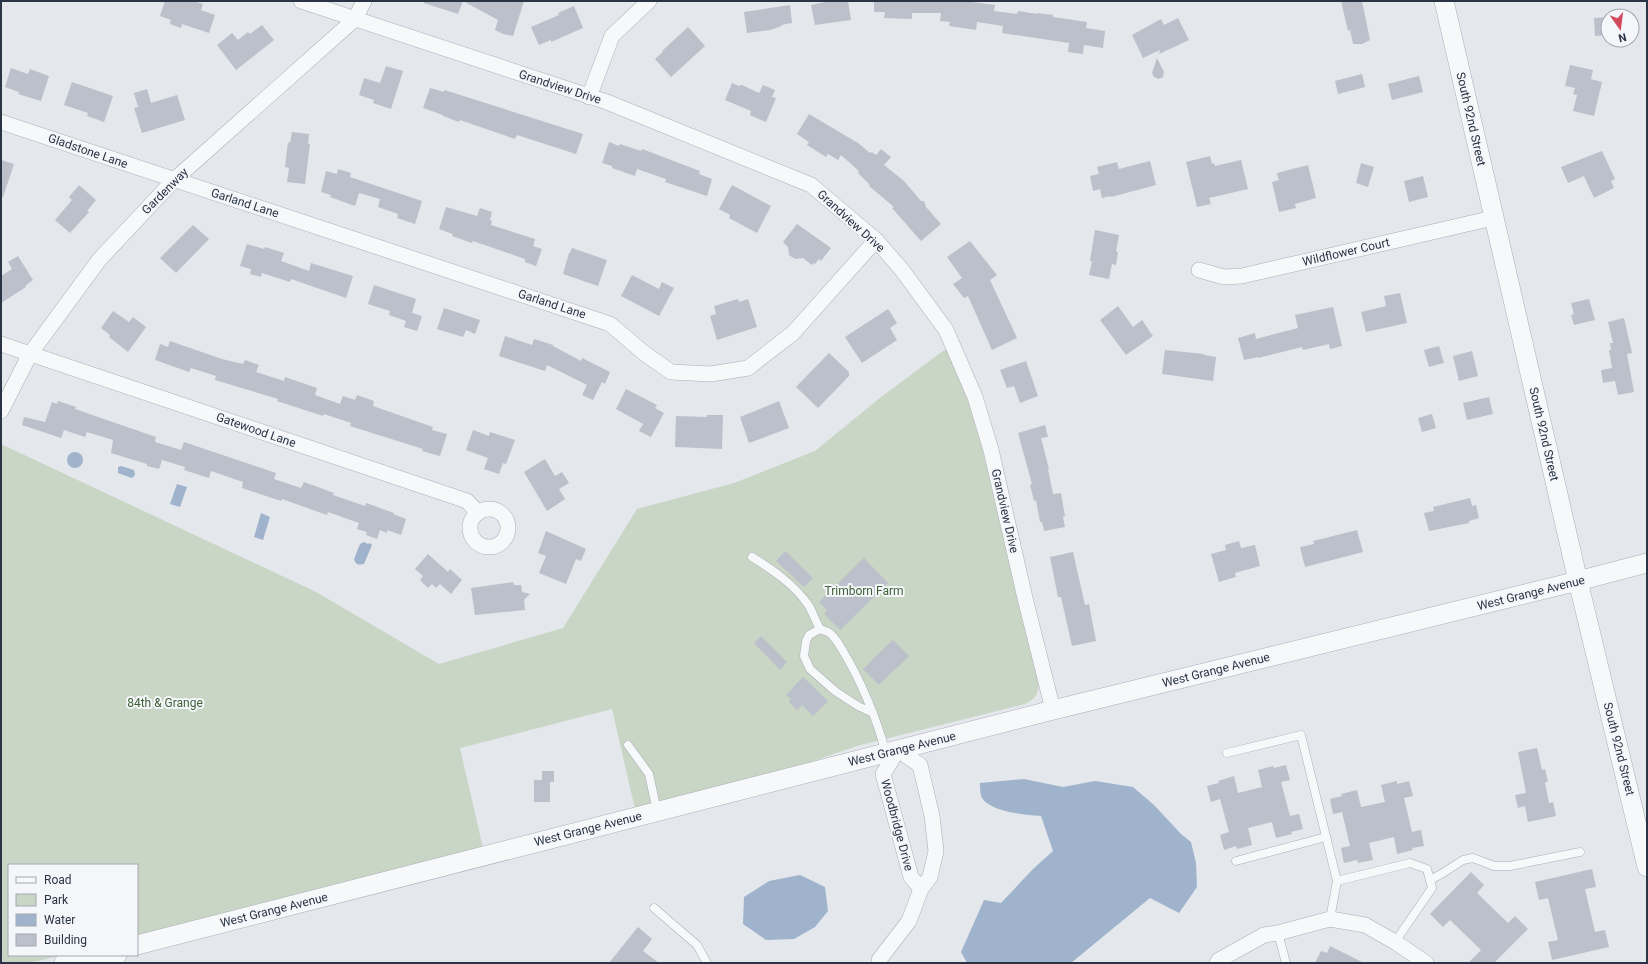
<svg xmlns="http://www.w3.org/2000/svg" width="1648" height="964" font-family="Roboto,sans-serif">
  <style>
    .green { fill: #c9d6c5 }
    .water { fill: #9fb4cc }
    .building { fill: #bbc0ca }
    .lines { fill: none; stroke-linecap: round; stroke-linejoin: round }
    .service-casing { stroke: #a9aeb7; stroke-width: 9 }
    .minor-casing { stroke: #a9aeb7; stroke-width: 16 }
    .tertiary-casing { stroke: #a9aeb7; stroke-width: 20 }
    .service { stroke: #f7f8fa; stroke-width: 8 }
    .minor { stroke: #f7f8fa; stroke-width: 15 }
    .tertiary { stroke: #f7f8fa; stroke-width: 19 }
    .labels { text-anchor: middle; stroke-width: 4; stroke-linejoin: round; paint-order: stroke }
    .street-label { font-size: 12px; fill: #2b3445; stroke: #f4f6f9 }
    .park-label { font-size: 12px; fill: #3f6138; stroke: #f4f6f9 }
  </style>
  <rect width="100%" height="100%" fill="#e4e7ec"/>
  <!-- green -->
  <path class="green" d="M947,348L971,404L977,427L1039,684C1038,695 1035,699 1025,704L857,746L790,769L635,809L612,709L460,748L483,848L137,936V865H9V955H62L30,963H1V444L316,592L439,664L563,628L637,509L734,483L815,451L881,397Z"/>
  <!-- water -->
  <g class="water">
    <circle cx="75" cy="460" r="8"/>
    <polygon points="121,466 134,470 135,475 132,478 118,473 118,467"/>
    <polygon points="177,484 187,487 180,507 170,504"/>
    <polygon points="261,513 270,517 263,540 254,537"/>
    <path d="M364,542L368,544L370,543L372,545L364,564C358,565 356,565 354,559L360,544Z"/>
    <path d="M1024,779L1063,787L1095,781L1133,787L1154,805L1181,834L1191,842L1196,863L1197,887L1179,913L1150,898L1071,963H967L961,952L984,900L1001,903L1033,869L1053,851L1041,816C1026,815 988,812 981,796C980,792 980,787 980,783Z"/>
    <polygon points="800,875 825,887 828,911 815,927 794,939 766,940 743,924 744,897 769,881"/>
  </g>
  <!-- building -->
  <g class="building">
    <polygon points="165,1 193,1 203,4 201,10 215,15 209,33 182,24 181,28 170,24 171,20 160,16"/>
    <polygon points="424,1 524,1 513,36 503,34 495,30 498,20 463,1 458,14 424,3"/>
    <polygon points="830,1 848,1 851,20 815,25 811,5"/>
    <polygon points="874,1 964,1 995,5 994,11 1017,14 1018,11 1037,14 1037,13 1053,15 1053,17 1087,22 1086,28 1105,31 1103,48 1084,45 1083,54 1068,52 1069,43 1002,33 1003,26 977,22 976,30 949,26 950,22 940,21 941,13 912,13 912,19 884,18 885,12 874,12"/>
    <polygon points="1341,1 1362,1 1370,40 1362,44 1353,44 1350,30 1348,31"/>
    <polygon points="790,5 792,23 781,25 782,26 770,30 747,33 744,12"/>
    <polygon points="574,6 583,28 551,42 551,40 539,45 531,27 559,15 558,13"/>
    <polygon points="1608,17 1608,35 1595,36 1594,18"/>
    <polygon points="1178,18 1189,40 1159,54 1160,50 1143,58 1132,35 1161,19 1164,25"/>
    <polygon points="262,25 274,40 236,70 217,45 232,33 238,40 248,32 250,34"/>
    <polygon points="688,27 705,46 671,77 655,59 663,52 662,51"/>
    <polygon points="1157,58 1164,72 1163,77 1159,79 1154,77 1152,73"/>
    <polygon points="1570,65 1593,70 1591,79 1602,82 1594,116 1573,111 1577,95 1573,94 1575,88 1565,86"/>
    <polygon points="386,66 403,71 391,109 373,103 374,100 359,95 364,78 380,83"/>
    <polygon points="11,68 28,74 30,69 49,76 41,101 18,94 19,92 5,87"/>
    <polygon points="1362,74 1365,87 1338,94 1335,81"/>
    <polygon points="1419,76 1423,92 1392,100 1388,84"/>
    <polygon points="72,82 113,96 104,122 87,116 88,113 64,105"/>
    <polygon points="732,83 739,86 742,85 759,93 763,85 775,90 772,97 776,98 766,122 750,115 751,111 725,100"/>
    <polygon points="430,88 444,92 444,90 451,92 583,134 576,154 517,135 515,139 460,120 459,122 443,116 443,115 423,108"/>
    <polygon points="147,89 151,103 177,95 185,120 142,133 134,108 138,107 134,93"/>
    <polygon points="809,114 858,143 870,153 872,152 876,155 881,149 891,157 884,165 904,181 921,201 924,201 926,207 941,224 921,241 892,208 894,207 869,186 870,185 858,173 859,171 841,155 838,160 828,154 826,157 807,145 809,142 797,134"/>
    <polygon points="292,132 309,134 308,144 310,144 305,184 287,182 289,168 285,167 288,142 290,143"/>
    <polygon points="609,142 619,146 620,144 641,151 642,149 700,171 699,174 712,179 707,196 665,182 666,179 637,169 635,176 612,168 612,166 602,163"/>
    <polygon points="1602,151 1615,179 1611,181 1614,188 1594,198 1584,176 1568,183 1561,167"/>
    <polygon points="1210,156 1212,164 1214,163 1215,166 1241,160 1248,189 1209,198 1211,204 1197,207 1186,162"/>
    <polygon points="1,160 14,164 3,197 1,197"/>
    <polygon points="1150,161 1156,185 1111,197 1111,196 1102,198 1100,189 1093,191 1090,176 1099,174 1097,167 1117,162 1119,169"/>
    <polygon points="1361,163 1374,167 1368,187 1356,183"/>
    <polygon points="1308,165 1316,198 1295,204 1296,208 1279,212 1272,182 1279,180 1277,173"/>
    <polygon points="338,169 351,173 350,177 422,201 415,224 397,218 398,214 378,207 380,199 359,193 355,206 330,197 331,195 321,192 326,171 337,174"/>
    <polygon points="1423,176 1428,197 1409,202 1404,181"/>
    <polygon points="79,185 96,200 87,211 89,212 70,233 55,220 72,200 69,197"/>
    <polygon points="732,185 771,206 757,233 729,218 730,215 719,209"/>
    <polygon points="446,207 477,216 480,208 492,212 490,220 492,221 491,225 535,239 533,246 542,249 536,266 525,262 525,259 473,241 472,243 452,236 453,234 439,229"/>
    <polygon points="797,224 831,248 821,261 819,259 815,264 813,263 812,265 803,258 795,259 789,255 788,247 783,242"/>
    <polygon points="193,225 209,239 176,273 160,258"/>
    <polygon points="1095,230 1119,235 1116,251 1118,252 1116,265 1112,264 1109,279 1089,275 1092,261 1090,261"/>
    <polygon points="970,241 997,275 990,280 1017,338 992,350 968,296 964,298 953,284 962,278 947,257"/>
    <polygon points="247,244 264,249 265,247 284,253 281,261 309,271 311,263 353,276 346,298 291,279 290,282 262,273 261,277 250,274 251,269 240,266"/>
    <polygon points="572,248 607,260 598,286 563,274 569,253 570,253"/>
    <polygon points="18,256 33,280 25,286 26,287 1,303 1,276 12,269 8,262"/>
    <polygon points="632,275 659,289 662,282 674,288 659,316 621,296"/>
    <polygon points="374,285 416,299 412,313 422,316 417,331 404,327 406,321 389,315 390,311 368,304"/>
    <polygon points="1400,293 1407,323 1366,332 1361,312 1386,306 1384,296"/>
    <polygon points="738,299 739,302 748,299 757,327 717,340 710,316 716,314 714,306"/>
    <polygon points="1589,299 1595,320 1574,325 1571,315 1574,314 1571,303"/>
    <polygon points="1118,306 1133,327 1142,320 1153,336 1126,355 1100,320"/>
    <polygon points="1333,307 1342,346 1330,349 1329,344 1303,350 1302,347 1258,358 1258,357 1244,360 1238,338 1255,333 1256,339 1298,328 1295,315"/>
    <polygon points="444,308 480,320 475,334 466,330 463,337 437,329"/>
    <polygon points="888,309 897,323 890,328 897,340 862,363 845,337"/>
    <polygon points="113,311 129,322 133,317 146,327 128,352 109,337 110,335 101,328"/>
    <polygon points="1624,318 1632,353 1627,354 1634,392 1618,395 1615,381 1603,383 1601,370 1612,368 1609,350 1611,350 1610,343 1613,343 1608,322"/>
    <polygon points="505,336 532,345 534,339 553,345 553,346 581,361 582,358 610,372 605,384 602,382 593,400 582,395 587,385 547,365 545,371 499,356"/>
    <polygon points="170,341 222,359 243,364 245,360 259,365 256,372 284,381 285,377 317,388 315,395 340,404 343,396 355,400 357,395 374,401 373,406 433,427 432,430 447,434 440,456 422,451 423,449 350,426 351,423 324,414 323,416 277,401 278,399 215,380 216,376 191,368 189,372 155,360 160,344 168,347"/>
    <polygon points="1439,346 1444,363 1429,367 1424,350"/>
    <polygon points="1165,350 1204,354 1204,355 1216,357 1213,381 1162,374"/>
    <polygon points="1472,351 1478,376 1459,381 1453,356"/>
    <polygon points="829,353 849,372 849,376 818,408 796,387"/>
    <polygon points="1026,361 1038,396 1020,403 1014,386 1007,388 1000,370"/>
    <polygon points="626,389 657,405 655,408 664,413 651,437 639,431 643,424 616,409"/>
    <polygon points="1489,397 1493,414 1467,420 1463,403"/>
    <polygon points="58,401 76,407 75,409 156,437 155,442 181,450 184,442 276,473 274,479 301,488 304,482 334,493 333,495 365,506 366,503 394,513 393,514 406,519 401,535 387,530 387,533 380,530 377,539 366,535 367,532 357,529 359,523 328,512 327,515 282,499 281,501 242,488 243,482 211,471 209,478 184,470 185,467 162,460 159,469 147,466 147,464 111,453 113,440 87,432 85,437 64,430 61,438 22,425 24,417 45,422 52,402 57,404"/>
    <polygon points="779,401 789,428 749,443 740,417"/>
    <polygon points="1432,414 1436,428 1422,432 1418,418"/>
    <polygon points="707,415 723,415 722,449 675,447 676,416 707,417"/>
    <polygon points="1045,425 1048,437 1041,438 1049,469 1048,469 1053,494 1061,493 1065,516 1063,517 1065,527 1044,531 1042,522 1040,522 1036,500 1034,501 1030,485 1032,484 1018,433"/>
    <polygon points="473,430 489,436 490,432 515,440 506,464 503,463 499,474 484,469 488,458 466,450"/>
    <polygon points="545,459 555,476 562,472 569,483 559,489 565,499 547,511 524,472"/>
    <polygon points="1470,498 1472,506 1476,505 1479,518 1469,521 1469,523 1429,531 1424,513 1434,511 1433,507"/>
    <polygon points="1357,530 1363,552 1305,567 1300,547 1314,544 1313,541"/>
    <polygon points="546,531 586,549 581,561 576,559 566,584 539,573 546,556 538,553"/>
    <polygon points="1239,541 1241,548 1255,545 1260,566 1235,573 1236,577 1219,582 1211,554 1226,550 1225,545"/>
    <polygon points="785,551 813,578 804,587 776,561"/>
    <polygon points="1073,552 1085,605 1089,604 1096,641 1072,646 1061,597 1058,597 1050,557"/>
    <polygon points="428,554 448,572 450,569 462,580 451,594 440,584 436,588 432,584 428,588 420,580 423,576 415,569"/>
    <polygon points="864,558 888,583 840,630 824,614 827,610 819,602"/>
    <polygon points="513,582 514,585 521,585 522,592 530,594 524,600 525,610 475,615 471,588"/>
    <polygon points="761,636 787,662 780,670 754,643"/>
    <polygon points="893,640 909,656 879,685 863,669"/>
    <polygon points="803,677 828,701 813,716 802,705 797,710 789,702 791,699 786,695"/>
    <polygon points="1537,748 1542,770 1545,769 1548,782 1545,782 1549,803 1553,802 1556,816 1528,822 1525,806 1518,808 1515,795 1526,793 1518,752"/>
    <polygon points="1286,765 1290,780 1281,782 1290,816 1299,814 1303,829 1291,832 1292,834 1276,838 1272,822 1248,828 1252,845 1237,849 1236,846 1224,850 1220,835 1229,832 1220,799 1211,802 1207,786 1219,783 1218,781 1234,776 1238,793 1262,787 1258,770 1273,766 1274,768"/>
    <polygon points="542,771 554,771 554,782 550,782 550,802 534,802 534,780 542,780"/>
    <polygon points="1397,781 1397,784 1409,781 1413,796 1404,798 1412,832 1421,830 1424,846 1412,848 1413,850 1397,854 1394,837 1369,843 1373,860 1358,863 1357,860 1344,863 1341,848 1350,846 1342,812 1333,814 1330,799 1342,796 1341,794 1357,790 1361,807 1385,802 1381,785"/>
    <polygon points="1592,869 1596,887 1585,889 1595,932 1605,930 1609,947 1552,960 1548,942 1558,940 1548,898 1539,900 1535,882"/>
    <polygon points="1471,872 1484,885 1477,893 1508,923 1515,916 1528,929 1494,963 1468,963 1481,950 1450,920 1443,927 1430,914"/>
    <polygon points="638,927 652,939 643,951 659,963 609,963"/>
    <polygon points="1330,946 1364,963 1315,963 1321,951 1327,953"/>
  </g>
  <g class="lines">
    <defs>
      <g id="service">
        <path d="M752,557C773,570 795,585 809,606C813,613 816,622 820,629"/>
        <path d="M873,713L858,706L835,691L810,669L804,656L806,641L809,635L820,629C822,630 826,631 828,632C835,636 839,645 843,651C862,683 876,717 886,753"/>
        <polyline points="628,745 649,774 657,811"/>
        <polyline points="1227,753 1301,735 1337,881 1410,863 1427,869 1432,888 1395,942"/>
        <polyline points="1236,861 1326,837"/>
        <polyline points="1430,880 1443,873 1463,860 1473,858 1494,866 1510,866 1580,852"/>
        <polyline points="654,908 697,945 707,963"/>
        <polyline points="1330,919 1337,881"/>
        <polyline points="1278,933 1286,963"/>
      </g>
      <g id="minor">
        <polyline points="301,1 607,102 811,185 876,240 902,270 946,330 975,397 991,450 1025,598 1053,710"/>
        <polyline points="589,97 612,36 649,1"/>
        <polyline points="1,122 610,324 644,353 671,372 711,374 748,368 793,333 876,240"/>
        <polyline points="1199,270 1224,277 1242,276 1493,218"/>
        <polyline points="1,344 467,501 478,513"/>
        <polyline points="1,411 30,354 99,260 174,180 355,19 364,1"/>
        <circle cx="489" cy="528" r="19"/>
        <polyline points="879,960 909,921 921,889 930,877 936,851 932,816 920,765 898,750 883,774 911,877 921,889"/>
        <polyline points="1217,963 1219,960 1264,935 1278,933 1330,919 1365,925 1395,942 1426,963"/>
      </g>
      <g id="tertiary">
        <polyline points="1444,1 1578,581 1647,867"/>
        <polyline points="137,945 1053,710 1578,581 1647,563"/>
        <polyline points="64,963 96,955"/>
        <polyline points="96,963 117,955"/>
      </g>
    </defs>
    <!-- service casing -->
    <use href="#service" class="service-casing"/>
    <!-- minor casing -->
    <use href="#minor" class="minor-casing"/>
    <!-- tertiary casing -->
    <use href="#tertiary" class="tertiary-casing"/>
    <!-- service -->
    <use href="#service" class="service"/>
    <!-- minor -->
    <use href="#minor" class="minor"/>
    <!-- tertiary -->
    <use href="#tertiary" class="tertiary"/>
  </g>
  <g class="labels">
    <!-- street labels -->
    <g class="street-label">
      <text transform="translate(560 87) rotate(18)" y="4">Grandview Drive</text>
      <text transform="translate(1471 119) rotate(77)" y="4">South 92nd Street</text>
      <text transform="translate(88 151) rotate(19)" y="4">Gladstone Lane</text>
      <text transform="translate(165 191) rotate(-45)" y="4">Gardenway</text>
      <text transform="translate(245 203) rotate(18)" y="4">Garland Lane</text>
      <text transform="translate(851 221) rotate(42)" y="4">Grandview Drive</text>
      <text transform="translate(1346 252) rotate(-13)" y="4">Wildflower Court</text>
      <text transform="translate(552 304) rotate(18)" y="4">Garland Lane</text>
      <text transform="translate(256 430) rotate(19)" y="4">Gatewood Lane</text>
      <text transform="translate(1544 434) rotate(77)" y="4">South 92nd Street</text>
      <text transform="translate(1005 511) rotate(77)" y="4">Grandview Drive</text>
      <text transform="translate(1531 593) rotate(-14)" y="4">West Grange Avenue</text>
      <text transform="translate(1216 670) rotate(-14)" y="4">West Grange Avenue</text>
      <text transform="translate(902 749) rotate(-14)" y="4">West Grange Avenue</text>
      <text transform="translate(1619 749) rotate(76)" y="4">South 92nd Street</text>
      <text transform="translate(897 825) rotate(75)" y="4">Woodbridge Drive</text>
      <text transform="translate(588 829) rotate(-14)" y="4">West Grange Avenue</text>
      <text transform="translate(274 910) rotate(-14)" y="4">West Grange Avenue</text>
    </g>
    <!-- park labels -->
    <g class="park-label">
      <text x="864" y="595">Trimborn Farm</text>
      <text x="165" y="707">84th &amp; Grange</text>
    </g>
  </g>
  <!-- border -->
  <rect width="1648" height="964" fill="none" stroke="#2b3445" stroke-width="4"/>
  <!-- legend -->
  <rect x="8" y="864" width="130" height="92" fill="#f4f6f9" stroke="#a4a8b1"/>
  <rect x="16" y="877" width="20" height="6" fill="#f7f8fa" stroke="#a4a8b1"/>
  <text x="44" y="884" font-size="12" fill="#2b3445">Road</text>
  <rect x="16" y="894" width="20" height="12" fill="#c9d6c5" stroke="#a4a8b1"/>
  <text x="44" y="904" font-size="12" fill="#2b3445">Park</text>
  <rect x="16" y="914" width="20" height="12" fill="#9fb4cc" stroke="#a4a8b1"/>
  <text x="44" y="924" font-size="12" fill="#2b3445">Water</text>
  <rect x="16" y="934" width="20" height="12" fill="#bbc0ca" stroke="#a4a8b1"/>
  <text x="44" y="944" font-size="12" fill="#2b3445">Building</text>
  <!-- north arrow -->
  <g transform="translate(1620 28) rotate(166)"><circle r="19" fill="#f4f6f9" stroke="#a4a8b1"/>
  <path d="M0-3L7 15L0 10L-7 15Z" fill="#d1495b"/>
  <text y="-6" font-size="11" font-weight="bold" text-anchor="middle" fill="#2b3445">N</text>
  </g>
</svg>
